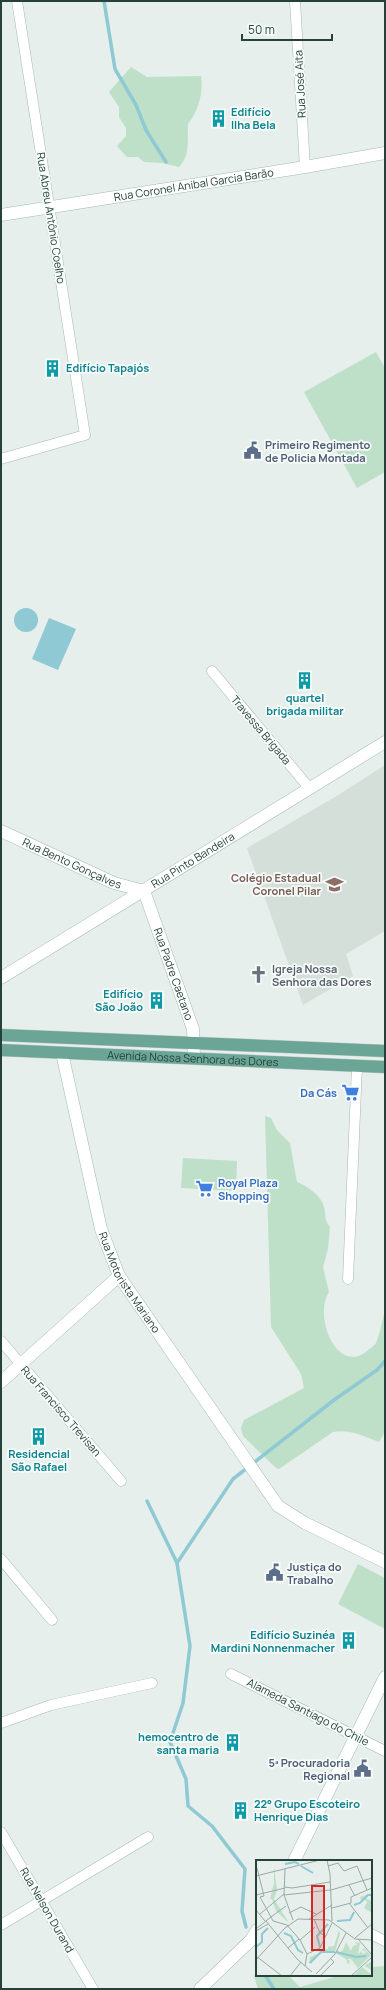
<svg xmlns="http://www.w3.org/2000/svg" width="386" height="1990" font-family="Manrope,sans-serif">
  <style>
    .built { fill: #d4dfda }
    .green { fill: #bfe0c8 }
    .water { fill: #8ec9d4 }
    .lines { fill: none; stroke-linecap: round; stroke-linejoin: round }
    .stream { stroke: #8ec9d4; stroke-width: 3.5 }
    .street-casing { stroke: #a8b8b2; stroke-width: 11 }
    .secondary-casing { stroke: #a4bbb3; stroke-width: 13 }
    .primary-casing { stroke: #c2cac8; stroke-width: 13 }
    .street { stroke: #fff; stroke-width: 10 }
    .secondary { stroke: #fff; stroke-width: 12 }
    .primary { stroke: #6aa596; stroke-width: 12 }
    .labels { text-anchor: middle; stroke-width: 3.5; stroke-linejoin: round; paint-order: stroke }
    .street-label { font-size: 11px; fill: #24423a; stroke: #f7fbf9 }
    .culture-label { font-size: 11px; font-weight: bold; fill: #0d838f; stroke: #f7fbf9; text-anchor: start }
    .service-label { font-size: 11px; font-weight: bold; fill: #4e5e75; stroke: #f7fbf9; text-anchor: start }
    .education-label { font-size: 11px; font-weight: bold; fill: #785e54; stroke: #f7fbf9; text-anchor: end }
    .worship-label { font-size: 11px; font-weight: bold; fill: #5b616d; stroke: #f7fbf9; text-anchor: start }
    .shop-label { font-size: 11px; font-weight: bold; fill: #366cbe; stroke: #f7fbf9; text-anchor: end }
    .inset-river { fill: none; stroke: #8ec9d4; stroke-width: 2 }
    .inset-road { fill: none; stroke: #98aaa4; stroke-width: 1 }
    .view { fill: #d62828; fill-opacity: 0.15; stroke: #d62828; stroke-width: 2 }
    .inset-edge { fill: none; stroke: #24423a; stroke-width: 2 }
  </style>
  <rect width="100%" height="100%" fill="#e6efeb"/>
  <!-- built -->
  <polygon class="built" points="385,765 385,931 346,954 353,976 303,1005 247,848 335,797"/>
  <!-- green -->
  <g class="green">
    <path d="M131,67L147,77L201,76C204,91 198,112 188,124C187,141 191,154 179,167L162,163L144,162L138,157H127L117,146L126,136V128L119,117V107L109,92Z"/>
    <polygon points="376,352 385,368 385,472 357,488 304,392"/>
    <path d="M265,1116L271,1118L277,1130L290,1143L297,1182C307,1186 322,1196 324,1207C326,1215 324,1220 330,1227L328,1249L323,1267L329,1292C313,1316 337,1376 367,1351C369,1349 374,1346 376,1343C380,1334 382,1321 385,1310V1432L379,1442C363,1436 350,1429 333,1432L279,1469L276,1468L243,1436L241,1428L244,1420L304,1388L301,1374L271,1327Z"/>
    <polygon points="183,1158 237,1161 236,1191 181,1188"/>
    <polygon points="358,1564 385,1578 385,1629 338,1604"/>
    <polygon points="385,1966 385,1989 258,1989 254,1976 257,1971 257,1975 288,1975 300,1987 341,1975 371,1975 371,1967"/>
  </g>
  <!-- water -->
  <g class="water">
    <circle cx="26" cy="620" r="12"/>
    <polygon points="49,618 76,629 58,670 32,659"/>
  </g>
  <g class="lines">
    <!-- stream -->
    <g class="stream">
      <polyline points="104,1 115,69 136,105 146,130 166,162"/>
      <polyline points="147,1501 177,1563"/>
      <polyline points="246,1927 242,1911 245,1869 212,1826 188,1806 186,1779 170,1742 183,1703 190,1646 177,1563 233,1479 334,1400 377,1370 385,1361"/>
      <polyline points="265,1975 274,1989"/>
    </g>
    <defs>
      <g id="street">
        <polyline points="295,1 305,167"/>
        <polyline points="1,459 85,435 17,1"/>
        <polyline points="212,671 310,789"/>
        <polyline points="348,1279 357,1066"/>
        <polyline points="1,1341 121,1481"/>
        <polyline points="1,1559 52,1620"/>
        <polyline points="231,1674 385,1751"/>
        <polyline points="1,1723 51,1705 152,1683"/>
        <polyline points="1,1832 93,1989"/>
        <polyline points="1,1925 148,1837"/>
        <polyline points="371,1934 385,1941"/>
      </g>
      <g id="secondary">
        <path id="s1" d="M1,215L305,167L385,153"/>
        <path id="s2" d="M1,831L114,883L144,891"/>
        <path id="s3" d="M144,891L193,1029L194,1058"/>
        <path id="s4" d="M1,978L385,742"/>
        <path id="s5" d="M62,1053L101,1229L119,1276L278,1506L305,1523L385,1562"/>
        <polyline points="1,1382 119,1276"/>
        <polyline points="294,1861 385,1677"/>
        <polyline points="200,1989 251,1940 257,1930"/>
      </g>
      <g id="primary">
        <polyline points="1,1035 385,1051"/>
        <path id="s6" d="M1,1050L385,1067"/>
      </g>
    </defs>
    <!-- street casing -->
    <use href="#street" class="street-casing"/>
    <!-- secondary casing -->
    <use href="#secondary" class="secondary-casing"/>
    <!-- primary casing -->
    <use href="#primary" class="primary-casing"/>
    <!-- street -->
    <use href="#street" class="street"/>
    <!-- secondary -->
    <use href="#secondary" class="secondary"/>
    <!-- primary -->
    <use href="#primary" class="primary"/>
  </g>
  <!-- icons -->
  <defs>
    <symbol id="building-bare" viewBox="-9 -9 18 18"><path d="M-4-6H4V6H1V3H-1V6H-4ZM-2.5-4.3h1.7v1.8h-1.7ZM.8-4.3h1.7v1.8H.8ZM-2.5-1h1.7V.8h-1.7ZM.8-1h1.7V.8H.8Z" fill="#0f9aa8" stroke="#f7fbf9" stroke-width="2.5" paint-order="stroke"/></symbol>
    <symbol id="civic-bare" viewBox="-9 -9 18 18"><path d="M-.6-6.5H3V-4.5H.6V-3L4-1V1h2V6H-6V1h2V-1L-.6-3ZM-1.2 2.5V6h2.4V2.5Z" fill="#5c6f8a" stroke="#f7fbf9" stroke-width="2.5" paint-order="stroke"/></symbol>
    <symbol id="school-bare" viewBox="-9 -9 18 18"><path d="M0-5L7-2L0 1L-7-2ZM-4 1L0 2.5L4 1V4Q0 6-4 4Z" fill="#8d6e63" stroke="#f7fbf9" stroke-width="2.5" paint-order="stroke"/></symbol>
    <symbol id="church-bare" viewBox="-9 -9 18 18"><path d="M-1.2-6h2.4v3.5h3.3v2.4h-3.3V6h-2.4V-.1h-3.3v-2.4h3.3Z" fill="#6b7280" stroke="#f7fbf9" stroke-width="2.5" paint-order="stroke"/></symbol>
    <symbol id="supermarket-bare" viewBox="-9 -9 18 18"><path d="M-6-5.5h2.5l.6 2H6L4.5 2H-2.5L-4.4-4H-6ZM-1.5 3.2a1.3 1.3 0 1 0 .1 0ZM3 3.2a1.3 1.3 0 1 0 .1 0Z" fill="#3f7fe0" stroke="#f7fbf9" stroke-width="2.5" paint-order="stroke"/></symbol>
  </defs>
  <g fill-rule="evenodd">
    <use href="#building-bare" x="206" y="106" width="25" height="25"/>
    <use href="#building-bare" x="40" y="356" width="25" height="25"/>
    <use href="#civic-bare" x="240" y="438" width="25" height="25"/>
    <use href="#building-bare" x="292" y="668" width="25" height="25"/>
    <use href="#school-bare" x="322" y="872" width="25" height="25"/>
    <use href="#church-bare" x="246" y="962" width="25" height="25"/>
    <use href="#building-bare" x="144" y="988" width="25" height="25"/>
    <use href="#supermarket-bare" x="338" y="1080" width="25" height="25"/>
    <use href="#supermarket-bare" x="192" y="1176" width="25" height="25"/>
    <use href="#building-bare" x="26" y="1424" width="25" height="25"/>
    <use href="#civic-bare" x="262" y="1560" width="25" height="25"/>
    <use href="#building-bare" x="336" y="1628" width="25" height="25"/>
    <use href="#building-bare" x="220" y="1730" width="25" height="25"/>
    <use href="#civic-bare" x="350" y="1756" width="25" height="25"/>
    <use href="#building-bare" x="228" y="1798" width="25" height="25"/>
  </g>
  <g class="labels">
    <!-- street labels -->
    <g class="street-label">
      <text transform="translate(300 84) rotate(-93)" y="4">Rua José Aita</text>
      <text dy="4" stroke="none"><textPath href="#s1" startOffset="195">Rua Coronel Anibal Garcia Barão</textPath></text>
      <text transform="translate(51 218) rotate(81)" y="4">Rua Abreu Antônio Coelho</text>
      <text transform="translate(261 730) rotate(50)" y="4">Travessa Brigada</text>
      <text dy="4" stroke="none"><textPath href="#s4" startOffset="225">Rua Pinto Bandeira</textPath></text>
      <text dy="4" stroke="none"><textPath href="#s2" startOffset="78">Rua Bento Gonçalves</textPath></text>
      <text dy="4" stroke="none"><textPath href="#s3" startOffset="88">Rua Padre Caetano</textPath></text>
      <text dy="4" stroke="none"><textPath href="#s6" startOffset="192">Avenida Nossa Senhora das Dores</textPath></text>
      <text dy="4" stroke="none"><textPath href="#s5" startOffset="241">Rua Motorista Mariano</textPath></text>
      <text transform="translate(61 1411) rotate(49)" y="4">Rua Francisco Trevisan</text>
      <text transform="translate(308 1712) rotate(27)" y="4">Alameda Santiago do Chile</text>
      <text transform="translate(47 1910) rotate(60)" y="4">Rua Nelson Durand</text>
    </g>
    <!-- culture labels -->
    <g class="culture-label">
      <text x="231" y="116">Edifício<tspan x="231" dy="13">Ilha Bela</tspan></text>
      <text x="66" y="372">Edifício Tapajós</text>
      <text x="305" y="702" text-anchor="middle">quartel<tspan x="305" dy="13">brigada militar</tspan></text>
      <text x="143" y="998" text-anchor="end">Edifício<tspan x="143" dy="13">São João</tspan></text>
      <text x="39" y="1458" text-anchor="middle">Residencial<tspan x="39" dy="13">São Rafael</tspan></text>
      <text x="335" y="1639" text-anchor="end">Edifício Suzinéa<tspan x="335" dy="13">Mardini Nonnenmacher</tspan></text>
      <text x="219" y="1741" text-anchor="end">hemocentro de<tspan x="219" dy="13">santa maria</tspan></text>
      <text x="254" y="1808">22° Grupo Escoteiro<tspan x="254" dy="13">Henrique Dias</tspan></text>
    </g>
    <!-- service labels -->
    <g class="service-label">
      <text x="265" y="449">Primeiro Regimento<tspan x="265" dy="13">de Policia Montada</tspan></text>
      <text x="287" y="1571">Justiça do<tspan x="287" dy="13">Trabalho</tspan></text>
      <text x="350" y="1767" text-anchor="end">5ª Procuradoria<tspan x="350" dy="13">Regional</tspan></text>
    </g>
    <!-- education labels -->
    <g class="education-label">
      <text x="321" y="882">Colégio Estadual<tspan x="321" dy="13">Coronel Pilar</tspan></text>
    </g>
    <!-- worship labels -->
    <g class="worship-label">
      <text x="272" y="973">Igreja Nossa<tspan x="272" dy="13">Senhora das Dores</tspan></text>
    </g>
    <!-- shop labels -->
    <g class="shop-label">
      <text x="337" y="1097">Da Cás</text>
      <text x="218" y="1187" text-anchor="start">Royal Plaza<tspan x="218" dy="13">Shopping</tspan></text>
    </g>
  </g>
  <!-- overview -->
  <g transform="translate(256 1860)">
    <rect width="116" height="116" fill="#e6efeb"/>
    <path d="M18,6L21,30L18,39L33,63L20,51L16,39H14L18,23ZM116,33L115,37L114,35L109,38L116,41V53L108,48L111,42L108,38L105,41L104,37ZM83,70L84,74L79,92H67L53,103L54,97L63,93L64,89H72V87L78,86ZM90,82L95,91L97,86L101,85L99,82L104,83L102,94L106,91V94L111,92L106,90L108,88L115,95L102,108L95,99H91L94,101L92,105L90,99L81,94L82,89L83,93L87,90ZM114,102L116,105V116H97L106,107L116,115L114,109L108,106Z" fill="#bfe0c8"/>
    <path class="inset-river" d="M29,4L39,2L43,4M45,6L57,13M98,45L104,43L112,35H116M81,61L94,60L98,52M28,73L35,76L42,90L47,93M0,87L6,82V74L12,68M64,87L61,76L72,64M80,92L100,97L110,96M54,103L65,92H79"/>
    <path class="inset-road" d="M71,0L74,14L76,61M72,6L82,3L88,11L101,6L111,30M1,8L8,36L4,37L15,57L30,46M29,9L28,35L37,60M0,16L64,0M93,25L99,36M29,27L36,28L74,22M75,30L116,18M0,35L29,28M28,35L74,30M93,43L112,68M76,48L95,43V37L116,28M0,50L9,61M33,53L45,47L60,54M4,54L28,34M53,59L76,45M58,59L64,73L70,76M10,61L41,99L56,112M17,61L31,65L44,80L51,94L49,106M0,69L15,57L17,61M0,71L12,64M99,78L116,64M102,79L116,95M44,80L59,67M32,88L43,79M51,94L64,88L76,63M0,96L26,116M0,100L29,68L42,59L73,60L99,79L116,80M60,114L79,94L90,73M34,116L45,102M64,116L78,102L75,99M95,116L116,97"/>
    <path class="view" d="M56,26H68V90H56Z"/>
    <rect width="116" height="116" class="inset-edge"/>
  </g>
  <!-- border -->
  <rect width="386" height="1990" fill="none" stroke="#24423a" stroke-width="4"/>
  <!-- scale -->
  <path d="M242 34v6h90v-6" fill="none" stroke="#24423a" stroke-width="2"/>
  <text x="248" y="34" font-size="12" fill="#24423a" stroke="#f7fbf9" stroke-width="3" paint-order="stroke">50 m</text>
</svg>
